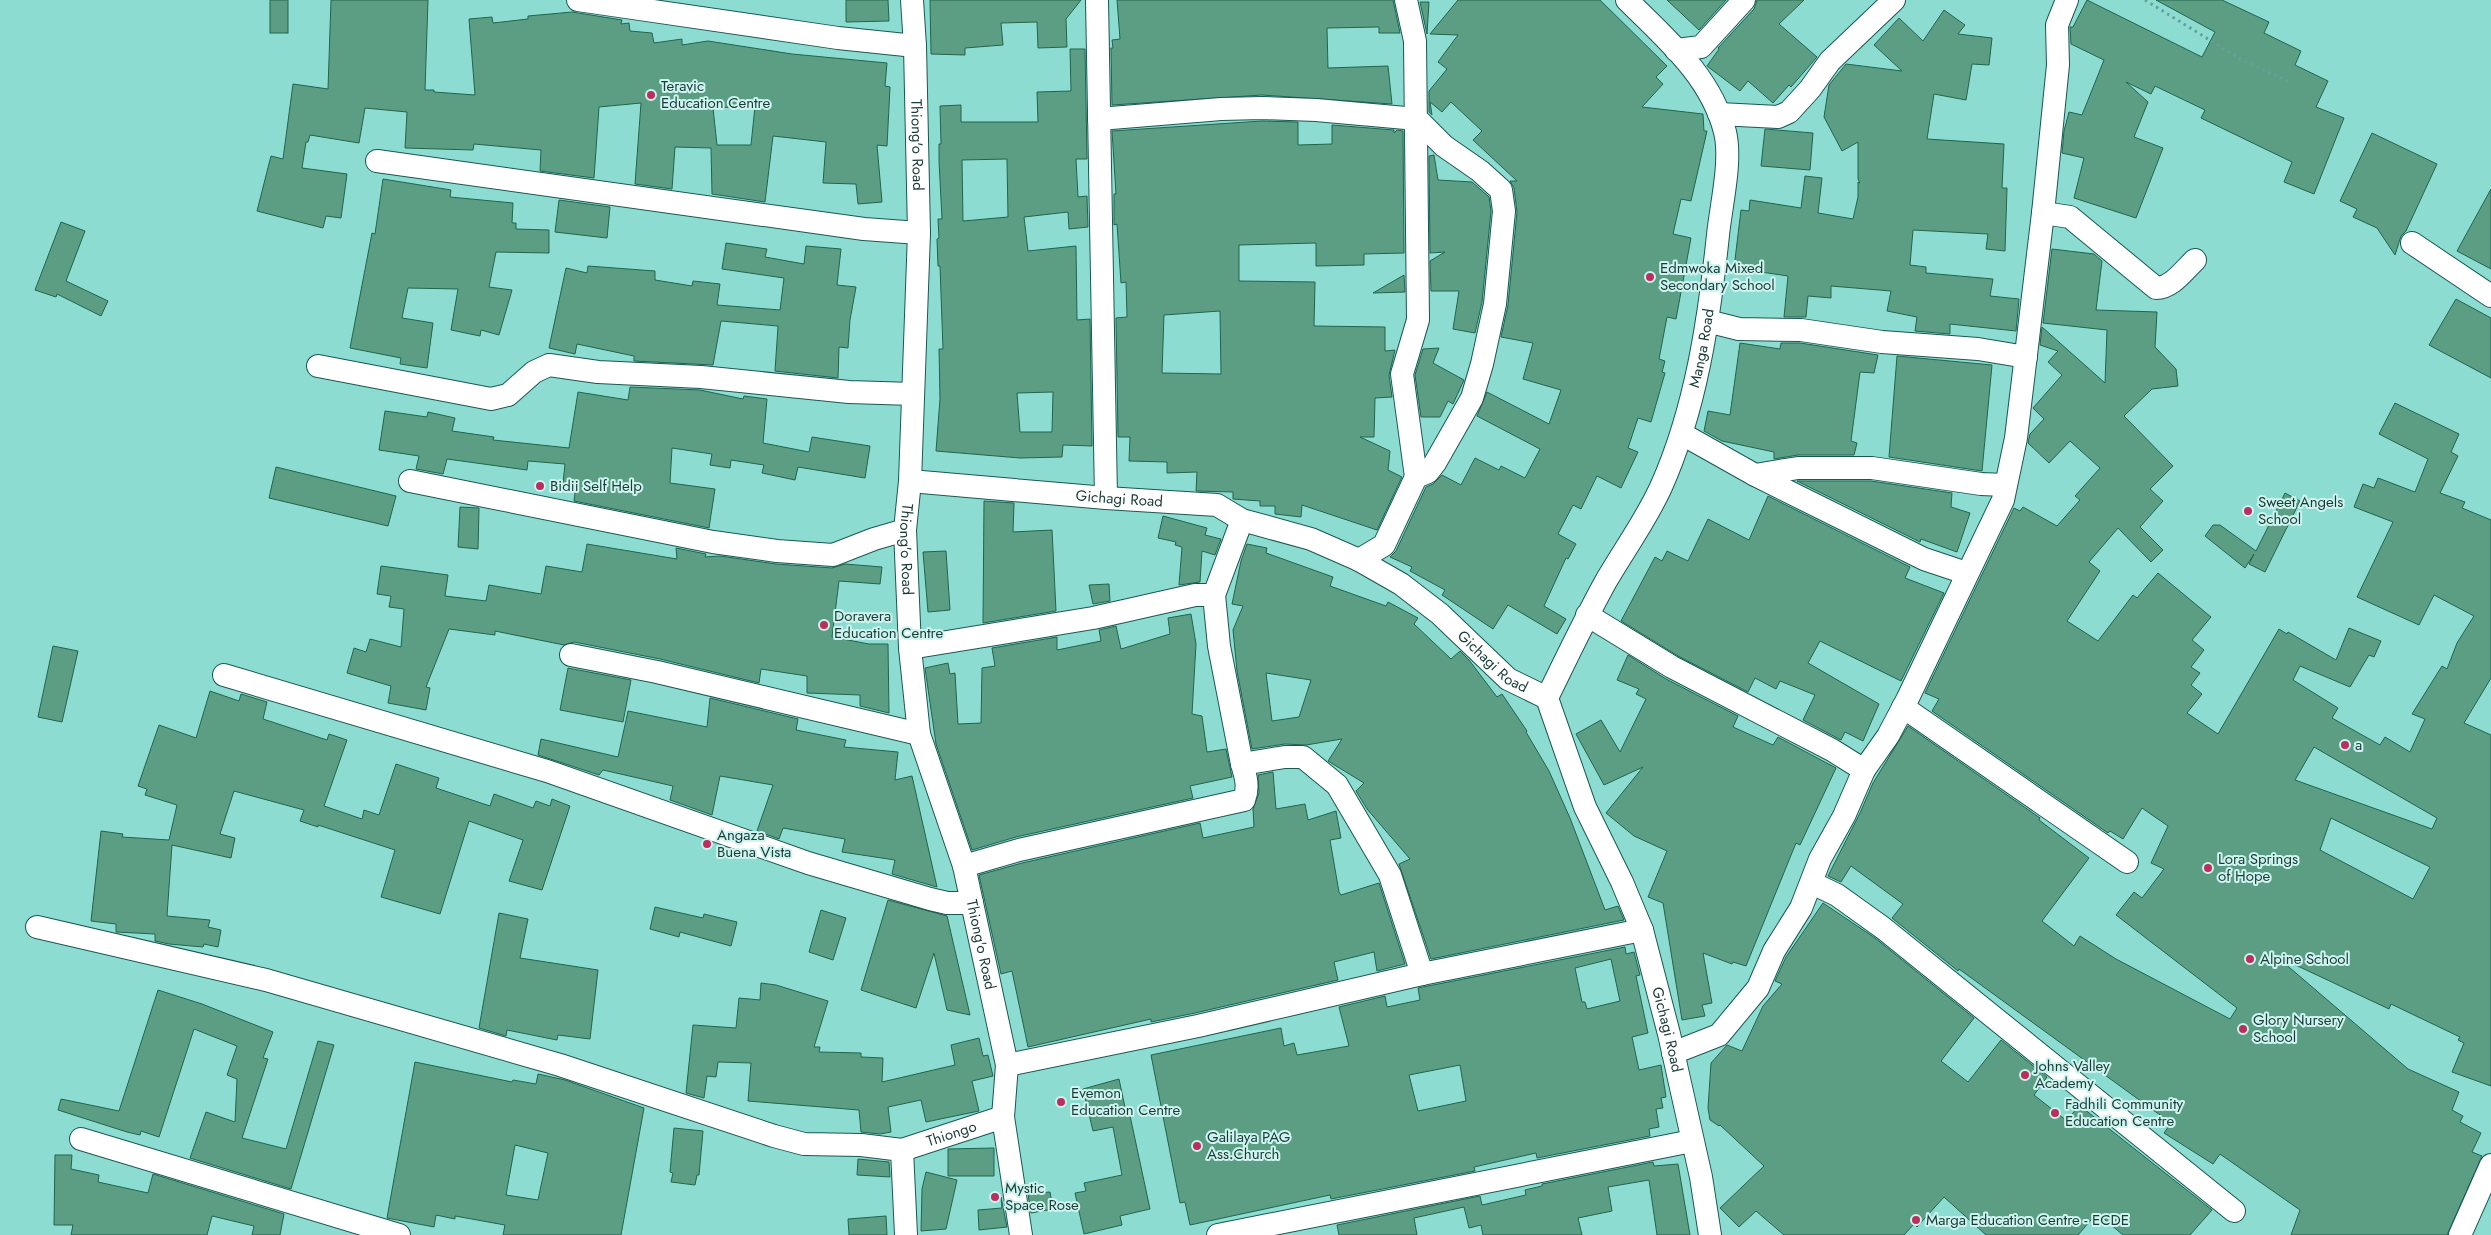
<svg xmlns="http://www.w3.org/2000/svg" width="2491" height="1235" font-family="Jost,sans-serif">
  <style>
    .building { fill: #5c9e83; stroke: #20654d; fill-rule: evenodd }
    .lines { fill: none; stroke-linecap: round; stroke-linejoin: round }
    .minor-casing { stroke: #195852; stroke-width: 24 }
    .path { stroke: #62a098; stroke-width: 3; stroke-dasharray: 2.5 4; stroke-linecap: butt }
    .minor { stroke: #fff; stroke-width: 22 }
    .poi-dot { fill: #bc2e5d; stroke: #cef4ef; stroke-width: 2 }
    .labels { text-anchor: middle; stroke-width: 4; stroke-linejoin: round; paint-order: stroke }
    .poi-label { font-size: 15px; fill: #1a3b37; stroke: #cef4ef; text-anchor: start }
    .street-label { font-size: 15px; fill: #1a3b37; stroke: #cef4ef }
  </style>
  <rect width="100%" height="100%" fill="#8ddcd2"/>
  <!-- building -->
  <g class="building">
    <rect x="270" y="0" width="18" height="33"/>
    <path d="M331,0H428L425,90H434V92L475,95L469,19L492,17L493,23L528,19V16L572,12L622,20L621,24L629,23L630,31L652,33L654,43L682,39V45L708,41L792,54L887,63L885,86L890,87L887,146L877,145L882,202L858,204L856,184L823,183L826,142L773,136L765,202L712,194L711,148L675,147L672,189L635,184L641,103L599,107L594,178L540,171L541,150L474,144L473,150L405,148L407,112L365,108L359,143L310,135L308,142H306L302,168L347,174L341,218L326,216L323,228L257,211L271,156L283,159L293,84L328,89ZM755,106L751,145H717L713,108Z"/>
    <polygon points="846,0 888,0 889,21 846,22"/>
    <polygon points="930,0 1081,0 1066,19 1067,47 1038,48 1037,22 1001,23 1003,45 965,48 965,55 931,54"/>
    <polygon points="1117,0 1393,0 1400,33 1379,33 1379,27 1327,28 1328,68 1388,66 1392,104 1262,95 1112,105 1111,48 1113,48 1112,40 1120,39"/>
    <polygon points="1458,0 1600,0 1667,66 1656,77 1663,84 1642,107 1703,114 1704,131 1707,131 1691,201 1681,199 1673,234 1691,238 1676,319 1667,317 1659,359 1665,361 1662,372 1665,373 1651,422 1638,418 1628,448 1638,452 1621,488 1597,476 1581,509 1573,505 1558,534 1576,544 1568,559 1566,558 1544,606 1566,619 1557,634 1508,605 1493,629 1442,595 1445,590 1410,571 1412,567 1390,557 1396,551 1426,487 1433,484 1442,475 1461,485 1475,458 1499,470 1501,466 1525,478 1540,449 1477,416 1487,392 1549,424 1561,390 1523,379 1533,343 1501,337 1508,305 1517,212 1514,188 1510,181 1517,181 1473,140 1482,131 1451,102 1442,112 1430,102 1432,115 1429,112 1429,91 1447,69 1438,62 1458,35 1430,34"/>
    <polygon points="1667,0 1726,0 1699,30"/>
    <polygon points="1757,0 1804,0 1779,24 1817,57 1791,87 1789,85 1773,103 1748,81 1740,91 1707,66 1719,49 1718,48 1754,9"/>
    <polygon points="2087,0 2202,57 2215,32 2156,0 2222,0 2269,22 2264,33 2301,51 2295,65 2328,81 2316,107 2344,118 2314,194 2284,182 2292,162 2201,118 2205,110 2155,86 2151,94 2126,82 2148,102 2134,137 2163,148 2136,218 2074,198 2084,158 2062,153 2064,131 2069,112 2082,115 2104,60 2071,44 2070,27 2073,27"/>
    <polygon points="1420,2 1429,2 1427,34"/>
    <polygon points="1944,10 1965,25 1958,34 1992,38 1989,65 1972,64 1966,100 1934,94 1927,139 2004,144 2002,188 2007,188 2005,251 1986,249 1988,234 1913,230 1910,265 1926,267 1926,273 1993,279 1990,296 2019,299 2016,331 1950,324 1950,334 1915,331 1917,317 1887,311 1891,291 1831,286 1831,298 1808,296 1806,317 1784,317 1788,276 1734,268 1741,210 1749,211 1750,200 1801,208 1805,176 1822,178 1818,213 1853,219 1858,197 1858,182 1860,183 1858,179 1858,142 1842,151 1824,117 1829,85 1846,64 1902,71 1874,45 1899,18 1923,41"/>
    <path d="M1070,49H1085L1087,159H1076L1078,197L1087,196L1088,227L1069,229L1068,212L1024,217L1028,251L1076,246L1077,320L1090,319L1092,446L1063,445L1062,457L1020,458L936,451L940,399L939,349H943L940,266H938L937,239L939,238L938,219H942L939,161V144H941L940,106L961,105V122H1038L1037,92L1071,91ZM1007,159L1008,217L963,221L962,160ZM1053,392L1052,432H1020L1017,393Z"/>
    <path d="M1262,121L1298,122V145L1332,144V125L1394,130V133L1397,130L1403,131L1404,253L1364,254V265L1316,266V243L1239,245V281L1315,282L1314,326L1385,327V351L1395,350L1389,375L1392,397L1375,398L1374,437H1360L1390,451L1388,470L1402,477L1377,530L1302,505L1301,517L1275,514V506H1260V501L1233,499V492L1196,491L1197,472L1167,473V462L1129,461L1130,437H1118L1116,318L1127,317L1126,282L1121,283L1117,224L1114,225V194H1116L1112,131ZM1220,311L1221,374L1162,373L1164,315Z"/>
    <polygon points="1765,129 1813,133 1810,170 1761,166"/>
    <polygon points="2372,133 2437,164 2406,231 2401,236 2395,255 2377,228 2353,217 2357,209 2340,201"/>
    <polygon points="1434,155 1438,180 1472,182 1489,197 1491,211 1482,302 1475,333 1453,329 1459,291 1431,291 1430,261 1445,252 1430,253 1429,156"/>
    <polygon points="383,179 451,190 450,197 513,203 512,223 516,223 516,229 549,230 549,253 496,252 489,287 512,290 499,335 481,330 480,336 451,330 458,289 408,288 402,318 433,323 427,368 400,364 401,358 350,348 372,233 375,234"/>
    <polygon points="2491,189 2491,269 2457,251"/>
    <polygon points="559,200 610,207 607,238 555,232"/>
    <polygon points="61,222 85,231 66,281 108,301 101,316 57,294 56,297 35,290"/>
    <polygon points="726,243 767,249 765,257 804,264 806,246 841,249 837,285 856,287 850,320 848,348 839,347 838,378 775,371 778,326 721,321 713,365 634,361 634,356 577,344 575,354 549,348 566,268 587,273 588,266 655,271 655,280 692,286 693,281 720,284 717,305 780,310 784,278 722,269"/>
    <path d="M2052,249L2094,254L2102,261L2096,310L2157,312L2155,347L2176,369L2178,386L2152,389L2124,416L2173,466L2150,489L2163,501L2140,527L2163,550L2151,562L2118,528L2089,562L2100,571L2067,621L2098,641L2133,595L2137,598L2158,573L2211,617L2192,640L2204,650L2191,667L2200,673L2191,685L2202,694L2187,713L2218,734L2279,629L2287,634L2288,632L2336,660L2349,628L2381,641L2374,657L2369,655L2350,687L2300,666L2293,680L2338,708L2332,718L2380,745L2385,737L2410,752L2425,719L2412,714L2442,666L2447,669L2457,643L2474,616L2434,595L2419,625L2357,597L2393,522L2354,507L2363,484L2374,488L2378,478L2415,492L2428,459L2379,434L2395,403L2459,434L2451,452L2458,456L2440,493L2465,502L2462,508L2491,520V678L2464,723L2491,735V1086L2452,1072L2464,1043L2458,1040L2460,1037L2391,1004L2389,1009L2285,960L2283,962L2408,1069L2459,1092L2452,1110L2463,1116L2460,1122L2481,1133L2472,1152L2482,1156L2447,1235H2291L2300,1210L2220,1154L2213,1164L2164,1133L2171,1123L1959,969L1958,971L1892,918L1903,904L1851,866L1841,882L1828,876L1860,813L1873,783L1908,726L2040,818L2039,820L2089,858L2042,921L2074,946L2080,936L2116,959L2230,1019L2237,1008L2116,915L2134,892L2142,898L2164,869L2151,863L2168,826L2142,808L2123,839L2110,831L2108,833L1932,711L1939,699L1925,693L2014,508L2020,511L2023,507L2057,526L2080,500L2075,496L2100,468L2070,441L2049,463L2028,443L2030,434L2044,419L2033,408L2062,375L2048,362L2058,351L2040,345L2042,327L2105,383L2107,330L2043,323ZM2314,747L2437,818L2432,829L2295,780ZM2331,818L2430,867L2413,899L2320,850Z"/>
    <polygon points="1404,275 1405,292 1373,293"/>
    <polygon points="2456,299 2491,318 2491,378 2429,345"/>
    <polygon points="1740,343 1780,349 1781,343 1800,343 1878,355 1874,373 1860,372 1851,441 1857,443 1854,455 1798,455 1774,459 1774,452 1722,441 1704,431 1708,411 1730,415"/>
    <polygon points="1439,348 1433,363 1464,380 1453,404 1448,401 1440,417 1421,417 1415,375 1423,349"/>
    <polygon points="1897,356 1992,365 1982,471 1889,457"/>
    <polygon points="630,387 700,390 743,399 744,396 767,399 763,443 809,452 812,437 870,446 865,478 798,467 795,480 762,473 764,465 731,460 730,468 710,465 712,454 672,448 670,483 715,489 709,528 574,501 576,484 563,483 565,464 528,461 527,470 447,459 443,474 416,469 419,456 379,450 385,411 427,417 428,412 455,418 452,431 494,437 493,440 569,448 578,392 628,400"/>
    <polygon points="276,467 396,496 388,526 269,498"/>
    <polygon points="1797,481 1871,481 1952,493 1951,507 1970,513 1957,552 1921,539 1920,542"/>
    <polygon points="2285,493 2300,501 2265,572 2249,564 2254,554 2245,568 2205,536 2213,525 2220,525 2256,551"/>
    <polygon points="1768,496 1910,567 1905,578 1944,593 1901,681 1820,641 1808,663 1879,704 1863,741 1845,732 1841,740 1803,720 1815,695 1780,681 1776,689 1755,678 1748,692 1678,656 1621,621 1655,557 1662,561 1667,551 1688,561 1708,519 1749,540"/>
    <polygon points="984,501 1014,503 1013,532 1052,530 1056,611 983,623"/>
    <polygon points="460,507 479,508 478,549 458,547"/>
    <polygon points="1163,516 1207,528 1205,535 1221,539 1215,555 1202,551 1200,582 1179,585 1182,547 1175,545 1176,542 1158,538"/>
    <polygon points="587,544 677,559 676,548 706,554 705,557 720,556 776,564 832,568 845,564 882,567 880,584 839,581 832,637 869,644 888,644 889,713 860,706 860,695 807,693 807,676 761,669 759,683 660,659 574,642 564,645 495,631 495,635 449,629 426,687 430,688 426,710 388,703 391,686 347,673 354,648 366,652 370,639 401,647 404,609 389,607 391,596 377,594 381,566 448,575 445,596 486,601 489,585 541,594 546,566 582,572"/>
    <path d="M1247,544L1267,548L1266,553L1333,577L1330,586L1386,606L1388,602L1418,618L1414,624L1451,659L1460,651L1469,660L1497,697L1502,694L1527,731L1526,732L1549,771L1570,818L1605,910L1618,906L1624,920L1431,959L1399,864L1410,859L1367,809L1356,791L1364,783L1328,761L1342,739L1306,745L1285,744L1252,749L1237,671L1233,630L1243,606L1232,604L1241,561ZM1266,673L1311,680L1299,717L1272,721Z"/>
    <polygon points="946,551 950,610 928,612 923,552"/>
    <polygon points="1109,584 1110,601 1093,604 1089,585"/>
    <polygon points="1191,614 1196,644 1192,714 1202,716 1207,752 1226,749 1232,777 1190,786 1193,798 1016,837 972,850 936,744 925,668 948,663 950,674 955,673 958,724 981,723 982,668 995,666 992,648 1057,637 1057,650 1101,641 1099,630 1116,626 1121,649 1170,634 1168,618"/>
    <polygon points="53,646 78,651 62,722 38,717"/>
    <polygon points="1628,655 1666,679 1738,716 1733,727 1773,745 1778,737 1836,768 1800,845 1796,843 1746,966 1733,962 1732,964 1703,953 1712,1003 1702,1005 1705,1016 1682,1020 1663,903 1648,897 1667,851 1634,836 1606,813 1643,767 1604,785 1576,734 1601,720 1620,752 1646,699 1636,694 1639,689 1617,680"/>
    <polygon points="568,668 631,680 623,722 560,710"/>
    <polygon points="210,691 239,701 241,694 267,702 263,719 327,740 329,734 347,740 324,806 362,819 364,810 379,815 396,764 439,778 436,788 490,806 494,794 533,808 536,801 550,806 552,799 570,806 542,890 509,881 523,840 469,821 440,914 381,897 395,850 318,825 318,827 300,821 304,810 234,791 220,834 235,838 231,858 172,845 167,916 210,920 208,927 221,930 218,947 204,944 203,947 169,944 155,941 155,934 116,932 116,924 91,921 101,831 123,834 122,837 169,840 177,805 145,795 147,789 138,786 159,725 196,738"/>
    <polygon points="710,698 798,719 796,730 846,740 844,747 898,752 895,780 912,776 937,887 892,874 895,860 842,852 845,839 783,828 779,839 757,831 773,785 720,776 712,815 670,800 673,786 603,770 599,775 538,755 541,739 618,757 628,711 707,727"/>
    <polygon points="1273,772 1276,809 1305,804 1308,820 1336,811 1341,838 1330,840 1339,892 1341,895 1379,883 1405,964 1377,971 1374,952 1334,962 1338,980 1195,1013 1151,1022 1151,1019 1028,1047 1012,971 1001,974 979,875 1022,863 1200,823 1203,838 1254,827 1253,809 1259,793 1258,775"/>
    <polygon points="888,900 947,916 970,1015 947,1010 934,953 916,1008 861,990"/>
    <polygon points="1823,903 1875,938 1974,1018 1941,1061 1968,1082 2001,1040 2047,1077 2034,1095 2067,1121 2079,1105 2212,1210 2190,1235 2123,1235 2097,1213 2078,1235 1986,1235 1944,1197 1917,1227 1914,1224 1904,1235 1784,1235 1756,1211 1739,1227 1720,1208 1764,1166 1720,1125 1719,1126 1710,1120 1708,1108 1711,1063 1727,1045 1742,1051 1763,1006 1782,984 1775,981 1786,957"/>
    <polygon points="655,907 703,918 704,914 737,922 731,946 680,932 679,937 650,929"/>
    <polygon points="821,910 846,918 833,960 809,952"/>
    <polygon points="499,913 528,919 520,958 598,970 590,1039 558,1035 557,1040 507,1030 506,1036 479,1028"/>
    <path d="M1625,947L1626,954L1634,952L1640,975L1636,976L1648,1033L1632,1037L1639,1070L1661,1065L1666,1097L1661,1098L1663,1108L1656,1109L1659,1127L1649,1129L1650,1136L1537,1158L1536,1153L1474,1167L1475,1171L1331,1199L1330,1195L1190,1225L1185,1202L1180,1203L1151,1055L1281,1028L1284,1046L1294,1043L1297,1055L1349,1046L1339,1007L1385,996L1387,1007L1420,1000L1418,988ZM1611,959L1620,1001L1587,1009L1585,1002H1582L1575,968ZM1460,1065L1466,1101L1418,1111L1409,1075Z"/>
    <polygon points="761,983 776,985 828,1001 814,1047 820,1047 819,1052 861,1053 861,1057 883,1058 882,1082 955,1065 951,1045 979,1038 983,1056 988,1055 993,1076 972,1081 979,1111 926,1122 921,1100 888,1107 891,1132 880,1134 861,1132 859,1110 748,1101 751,1063 718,1062 716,1077 707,1076 704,1098 686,1093 693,1025 736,1028 739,998 760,1000"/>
    <polygon points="158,990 202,1004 273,1032 263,1058 268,1059 242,1138 286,1149 318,1041 334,1045 291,1189 190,1158 206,1112 235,1122 237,1079 227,1075 237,1046 194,1029 159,1137 141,1131 140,1135 127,1132 58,1110 61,1099 119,1111"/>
    <path d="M415,1062L512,1082L513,1080L536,1084L538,1074L565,1080L644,1108L621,1235H503L505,1225L455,1216V1219L436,1215L434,1227L387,1218ZM515,1145L548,1153L538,1200L506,1195Z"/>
    <polygon points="1119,1079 1126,1112 1129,1111 1150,1209 1120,1216 1122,1225 1084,1234 1075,1193 1086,1191 1084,1183 1122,1175 1113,1127 1093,1131 1083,1089"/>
    <polygon points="674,1128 703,1131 699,1175 697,1175 695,1185 671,1182 673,1173 670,1172"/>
    <polygon points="994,1148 994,1176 948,1176 948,1149"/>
    <polygon points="55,1155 72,1155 71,1169 99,1175 98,1182 148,1193 153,1174 284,1214 280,1235 252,1235 254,1226 212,1216 207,1235 71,1235 73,1225 54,1225"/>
    <polygon points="858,1159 889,1162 890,1177 857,1175"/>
    <polygon points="1653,1162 1654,1166 1678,1164 1690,1235 1657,1235 1649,1180 1608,1187 1612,1211 1578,1218 1582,1235 1483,1235 1481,1225 1469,1228 1464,1207 1414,1218 1417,1235 1339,1235 1337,1225 1480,1196 1482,1205 1526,1195 1525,1190 1542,1186 1542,1184"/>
    <polygon points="926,1172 957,1180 946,1229 921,1231 922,1189"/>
    <polygon points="1050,1192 1053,1209 1031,1213 1028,1194"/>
    <polygon points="1001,1197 1007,1227 979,1230 978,1210 1002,1208"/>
    <polygon points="886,1216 887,1235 849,1235 848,1219"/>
  </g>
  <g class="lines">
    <defs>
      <g id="minor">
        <polyline points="578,0 838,38 915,46"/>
        <path id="s1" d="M912,0L915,46L919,233L910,481L905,530L910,648L919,734L964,866L1007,1065L1003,1117L1021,1235"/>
        <polyline points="1097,0 1106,498"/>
        <polyline points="1406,0 1415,41 1418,320 1402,374 1416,477"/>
        <polyline points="1676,50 1701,47 1744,0"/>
        <polyline points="1719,114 1778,117 1789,112 1810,89 1830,61 1894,0"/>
        <polyline points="1099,119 1221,109 1262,108 1316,110 1417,119 1444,146 1480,171 1501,190 1504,211 1495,304 1482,364 1472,398 1435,463 1428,472 1416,477 1384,545 1359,560"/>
        <polyline points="377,161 864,229 919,233"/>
        <path d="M2043,213L2070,217L2156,288C2172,288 2184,270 2195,260"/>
        <polyline points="2412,243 2491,296"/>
        <polyline points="1707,321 1739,329 1801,330 1882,342 1978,349 2026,357"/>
        <polyline points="318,366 491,399 508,395 534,372 549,365 598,372 701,377 849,392 913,394"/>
        <polyline points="1682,434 1755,475 1798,468 1872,468 1981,484 2005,485"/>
        <polyline points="1755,475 1924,559 1966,573"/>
        <polyline points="410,481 713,542 777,551 833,555 874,539 905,530"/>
        <path id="s2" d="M910,481L1106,498L1217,505L1242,520L1311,539L1359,560L1401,584L1440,614L1508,679L1547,698L1585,807L1622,882L1642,930L1669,1034L1701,1177L1710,1235"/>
        <polyline points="1587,615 1672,667 1832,750 1864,770"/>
        <polyline points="910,648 1093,618 1195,595 1214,595"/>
        <polyline points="571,655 657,672 919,734"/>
        <polyline points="224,675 547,771 808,863 930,899 947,903 972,903"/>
        <path id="s3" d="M1547,698C1566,659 1585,619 1606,581C1624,550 1646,520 1661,487C1696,409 1709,320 1718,235C1721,205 1732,161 1725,132C1711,76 1665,38 1627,0"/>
        <polyline points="1903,707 2127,862"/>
        <polyline points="1242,764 1285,757 1303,757 1337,785 1390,875 1422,974"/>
        <path d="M964,866L1019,850L1244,800C1249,787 1246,777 1242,764L1219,646L1214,595L1242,520"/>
        <polyline points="1812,883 1837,895 1883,928 2234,1211"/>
        <polyline points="37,927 266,980 560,1065 774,1136 804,1144 861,1145 902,1150 906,1235"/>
        <polyline points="1673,1053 1719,1035 1758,988 1774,951 1801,908 1820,859 1844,816 1864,770 1888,736 1907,700 2003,500 2016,438 2043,213 2058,65 2057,25 2067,0"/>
        <polyline points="1007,1065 1198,1026 1422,974 1642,930"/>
        <polyline points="81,1139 399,1235"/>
        <path id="s4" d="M902,1150L1003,1117"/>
        <polyline points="1218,1235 1692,1141"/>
        <polyline points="2460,1235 2491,1165"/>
      </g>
    </defs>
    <!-- minor casing -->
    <use href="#minor" class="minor-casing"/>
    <!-- path -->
    <polyline class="path" points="2145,0 2242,60 2288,81"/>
    <!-- minor -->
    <use href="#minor" class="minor"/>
  </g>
  <!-- markers -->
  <g class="poi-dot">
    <circle cx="651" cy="95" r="5"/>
    <circle cx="1650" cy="277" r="5"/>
    <circle cx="540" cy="486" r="5"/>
    <circle cx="2248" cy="511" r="5"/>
    <circle cx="824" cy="625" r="5"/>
    <circle cx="2345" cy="745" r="5"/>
    <circle cx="707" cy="844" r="5"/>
    <circle cx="2208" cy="868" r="5"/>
    <circle cx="2250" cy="959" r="5"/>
    <circle cx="2243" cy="1029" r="5"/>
    <circle cx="2025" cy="1075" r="5"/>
    <circle cx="1061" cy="1102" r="5"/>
    <circle cx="2055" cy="1113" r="5"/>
    <circle cx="1197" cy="1146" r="5"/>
    <circle cx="995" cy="1197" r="5"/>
    <circle cx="1916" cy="1220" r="5"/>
  </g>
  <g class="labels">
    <!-- poi labels -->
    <g class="poi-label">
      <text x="661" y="91">Teravic<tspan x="661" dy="17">Education Centre</tspan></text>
      <text x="1660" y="273">Edmwoka Mixed<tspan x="1660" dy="17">Secondary School</tspan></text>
      <text x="550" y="491">Bidii Self Help</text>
      <text x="2258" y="507">Sweet Angels<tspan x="2258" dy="17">School</tspan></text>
      <text x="834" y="621">Doravera<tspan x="834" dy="17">Education Centre</tspan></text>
      <text x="2355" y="750">a</text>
      <text x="717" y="840">Angaza<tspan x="717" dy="17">Buena Vista</tspan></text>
      <text x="2218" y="864">Lora Springs<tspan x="2218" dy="17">of Hope</tspan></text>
      <text x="2260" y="964">Alpine School</text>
      <text x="2253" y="1025">Glory Nursery<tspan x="2253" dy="17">School</tspan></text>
      <text x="2035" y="1071">Johns Valley<tspan x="2035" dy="17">Academy</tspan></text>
      <text x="1071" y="1098">Evemon<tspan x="1071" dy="17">Education Centre</tspan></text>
      <text x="2065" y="1109">Fadhili Community<tspan x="2065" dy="17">Education Centre</tspan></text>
      <text x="1207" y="1142">Galilaya PAG<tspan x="1207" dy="17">Ass.Church</tspan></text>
      <text x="1005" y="1193">Mystic<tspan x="1005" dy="17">Space Rose</tspan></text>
      <text x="1926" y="1225">Marga Education Centre - ECDE</text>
    </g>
    <!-- street labels -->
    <g class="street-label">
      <text dy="5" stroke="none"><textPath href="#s1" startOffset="145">Thiong'o Road</textPath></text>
      <text dy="5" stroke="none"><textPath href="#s3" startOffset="385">Manga Road</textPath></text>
      <text dy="5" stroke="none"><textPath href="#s2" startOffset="210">Gichagi Road</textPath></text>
      <text dy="5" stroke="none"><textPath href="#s1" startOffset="550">Thiong'o Road</textPath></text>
      <text dy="5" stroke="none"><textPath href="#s2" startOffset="630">Gichagi Road</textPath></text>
      <text dy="5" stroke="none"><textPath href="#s1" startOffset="955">Thiong'o Road</textPath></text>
      <text dy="5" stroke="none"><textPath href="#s2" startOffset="1050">Gichagi Road</textPath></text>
      <text dy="5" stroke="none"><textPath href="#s4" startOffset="52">Thiongo</textPath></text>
    </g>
  </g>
</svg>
